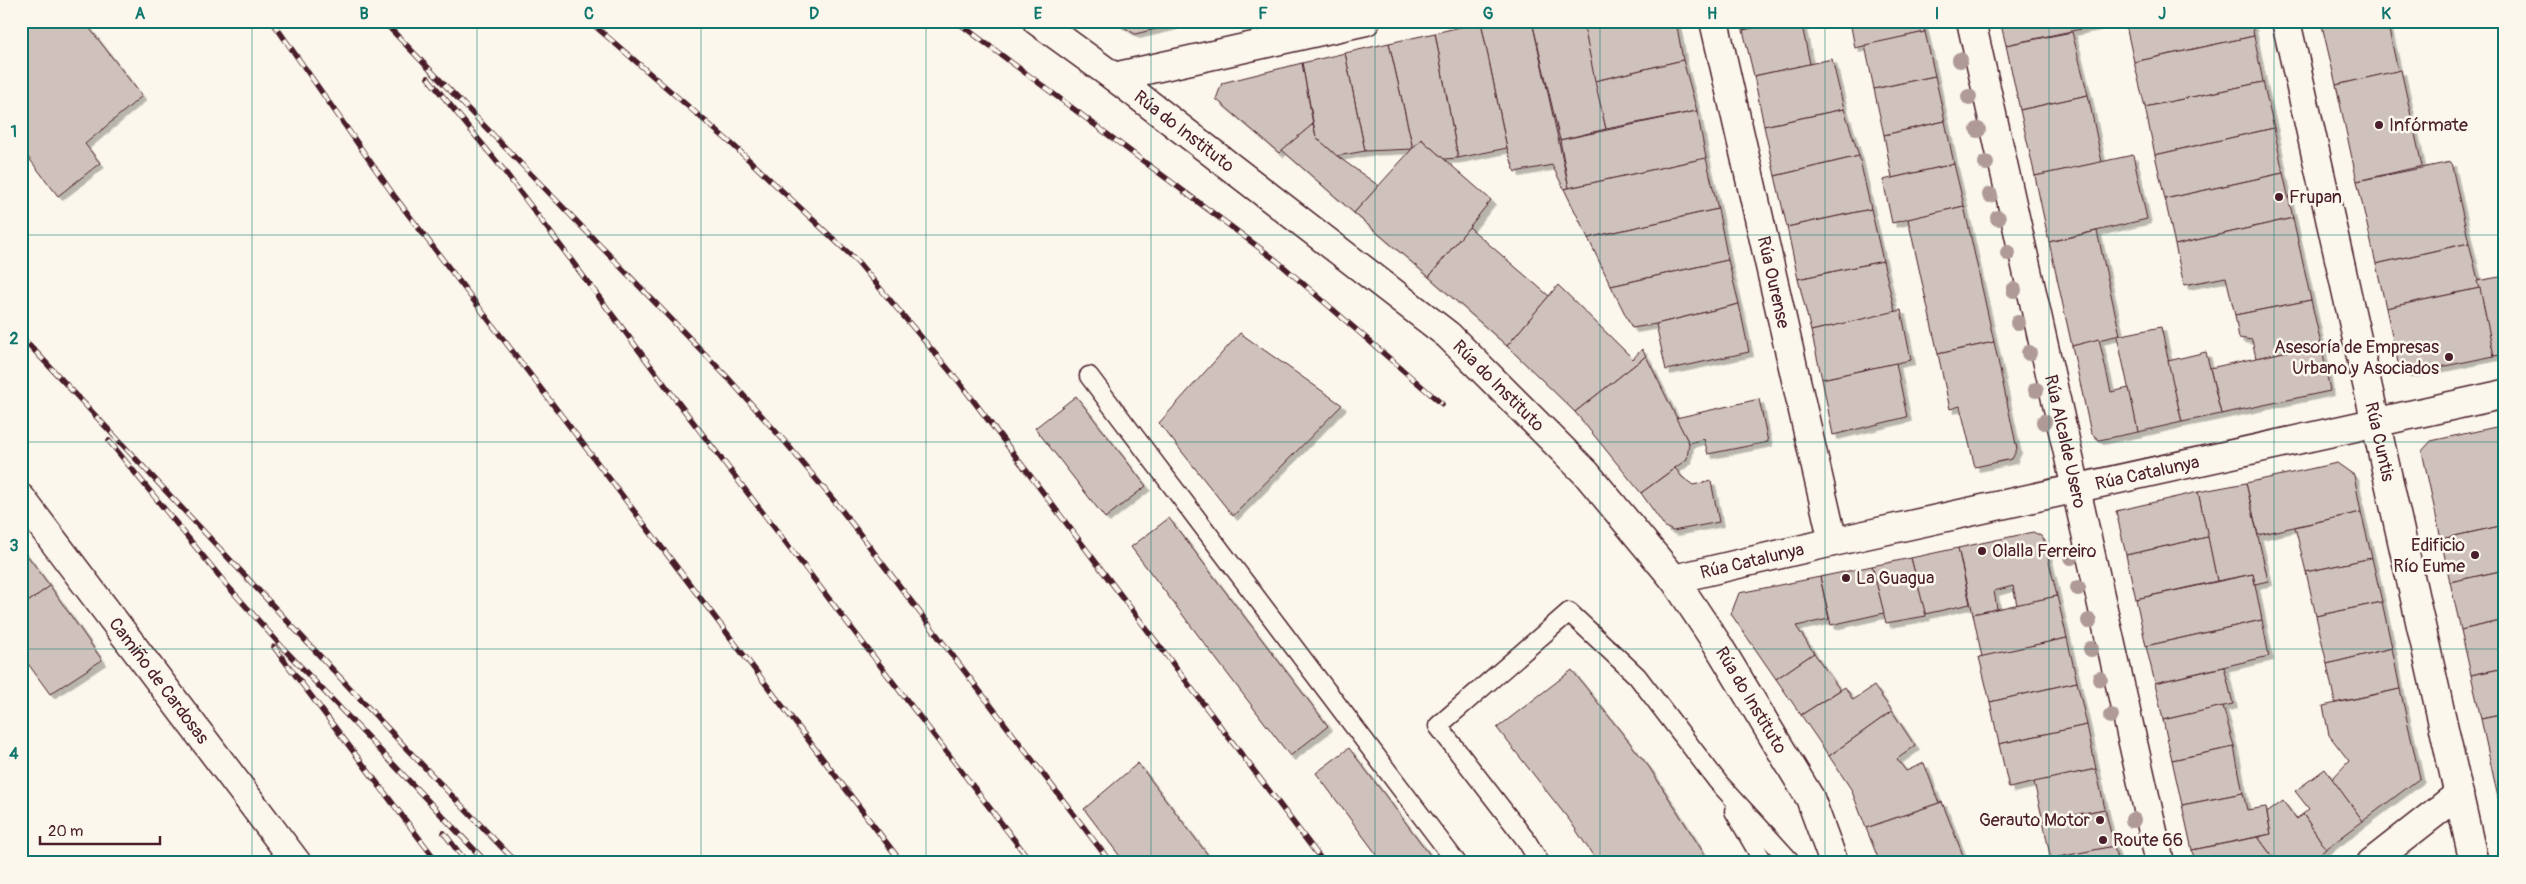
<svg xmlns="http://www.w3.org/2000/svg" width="2526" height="884" font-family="Pangolin,sans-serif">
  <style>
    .building { fill: #cfc2bc; stroke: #4a1f2b; filter: url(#shadow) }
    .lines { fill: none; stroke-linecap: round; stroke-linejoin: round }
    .service-casing { stroke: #4a1f2b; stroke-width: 21 }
    .minor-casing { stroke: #4a1f2b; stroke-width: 31 }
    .service { stroke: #fbf7ec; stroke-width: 18 }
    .minor { stroke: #fbf7ec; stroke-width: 28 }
    .rail-casing { stroke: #4a1f2b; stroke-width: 5.5 }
    .rail { stroke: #fbf7ec; stroke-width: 4; stroke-dasharray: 11; stroke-linecap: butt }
    .tree { fill: #af9a98 }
    .grid { fill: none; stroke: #0f766e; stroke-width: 1; stroke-opacity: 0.55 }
    .poi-dot { fill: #4a1f2b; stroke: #fbf7ec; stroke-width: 2 }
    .labels { text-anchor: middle; stroke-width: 5; stroke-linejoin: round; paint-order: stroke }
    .poi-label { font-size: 18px; fill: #4a1f2b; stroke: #fbf7ec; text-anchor: start }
    .street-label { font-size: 18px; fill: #4a1f2b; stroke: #fbf7ec }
    .neatline { fill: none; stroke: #0f766e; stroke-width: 2 }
    .grid-label { font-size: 16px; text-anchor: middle; font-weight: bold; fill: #0f766e }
  </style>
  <defs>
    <filter id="shadow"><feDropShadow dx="4.5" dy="4.5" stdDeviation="0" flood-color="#0004"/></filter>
  </defs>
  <rect width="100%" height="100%" fill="#fbf7ec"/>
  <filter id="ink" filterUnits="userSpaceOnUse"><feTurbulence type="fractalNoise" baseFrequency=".02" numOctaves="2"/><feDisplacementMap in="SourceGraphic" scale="10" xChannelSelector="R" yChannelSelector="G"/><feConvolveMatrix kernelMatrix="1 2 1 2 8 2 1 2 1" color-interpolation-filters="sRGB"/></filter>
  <g filter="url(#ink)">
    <!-- building -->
    <g class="building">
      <polygon points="21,21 84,21 142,96 85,144 100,163 58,196 21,148"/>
      <polygon points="1114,21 1173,21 1173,25 1135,34"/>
      <polygon points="1487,21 1532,21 1569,188 1564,189 1552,165 1515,172 1507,148 1481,22"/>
      <polygon points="1532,21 1583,21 1606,129 1560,140"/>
      <polygon points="1583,21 1676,21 1683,60 1595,81"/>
      <polygon points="1741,21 1785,21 1743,30"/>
      <polygon points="1785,21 1801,21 1810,64 1754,76 1743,30"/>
      <polygon points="1850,21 1922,21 1925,32 1855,48"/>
      <polygon points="2000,21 2118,21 2006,45"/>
      <polygon points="2125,21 2251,21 2254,36 2134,62"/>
      <polygon points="2321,21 2387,21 2398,71 2336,85"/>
      <polygon points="1481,22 1507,148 1458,158 1435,33"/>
      <polygon points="1925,32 1935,76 1874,89 1865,45"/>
      <polygon points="2072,32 2088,95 2020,110 2006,45"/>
      <polygon points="1435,33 1458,158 1444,159 1421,139 1413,149 1389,43"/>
      <polygon points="2254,36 2263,82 2145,107 2134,62"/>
      <polygon points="1389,43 1413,149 1365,151 1345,53"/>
      <polygon points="1345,53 1365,151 1337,156 1316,137 1302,63"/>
      <polygon points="1832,59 1844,109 1764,126 1754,76"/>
      <polygon points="1683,60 1697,111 1606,129 1595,81"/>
      <polygon points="1302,63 1313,124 1279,153 1216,99 1222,83"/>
      <polygon points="2401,70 2422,166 2357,181 2336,85"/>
      <polygon points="1935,76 1945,121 1884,135 1874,89"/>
      <polygon points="2263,82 2274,128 2155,155 2145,107"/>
      <polygon points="2088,95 2102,162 2035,176 2020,110"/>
      <polygon points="1844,109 1859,156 1775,176 1764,126"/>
      <polygon points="1697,111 1706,158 1569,188 1560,140"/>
      <polygon points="1945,121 1954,164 1892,178 1884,135"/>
      <polygon points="1313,124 1316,137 1337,156 1379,186 1354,213 1282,150"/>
      <polygon points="2274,128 2283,173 2165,199 2155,155"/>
      <polygon points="1421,139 1491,200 1429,277 1354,213"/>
      <polygon points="2133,155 2147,219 2049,242 2035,176"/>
      <polygon points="1859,156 1871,209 1787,227 1775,176"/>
      <polygon points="1706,158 1718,209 1588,238 1564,189"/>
      <polygon points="2451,162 2469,243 2376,264 2357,181"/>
      <polygon points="1954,164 1964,206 1892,223 1883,180"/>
      <polygon points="2283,173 2293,218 2175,245 2165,199"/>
      <polygon points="1964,206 1994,342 1938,354 1908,219"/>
      <polygon points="1718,209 1728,260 1611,286 1588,238"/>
      <polygon points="1871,209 1883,261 1798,279 1787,227"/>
      <polygon points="2293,218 2311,300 2235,315 2226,277 2184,285 2175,245"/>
      <polygon points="1469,227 1549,296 1507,346 1429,277"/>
      <polygon points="2097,231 2120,335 2072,346 2049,242"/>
      <polygon points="2469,243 2480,288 2386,308 2376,264"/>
      <polygon points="1728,260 1739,304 1656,324 1632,328 1611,286"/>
      <polygon points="1883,261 1895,312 1811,331 1798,279"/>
      <polygon points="2505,276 2505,354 2494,356 2477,281"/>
      <polygon points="1558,285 1633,359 1642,349 1646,356 1575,412 1507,346"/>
      <polygon points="2480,288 2494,356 2411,373 2405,373 2399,367 2386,308"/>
      <polygon points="2311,300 2321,344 2256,358 2252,340 2239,338 2235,315"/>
      <polygon points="1739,304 1749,352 1666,370 1656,324"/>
      <polygon points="1901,310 1911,360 1822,379 1811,331"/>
      <polygon points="2161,327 2182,422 2138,432 2117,336"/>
      <polygon points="1240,333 1342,405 1233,516 1159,423"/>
      <polygon points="2099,339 2111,392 2129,388 2138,432 2099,440 2091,433 2072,346"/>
      <polygon points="1994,342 2017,449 2012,459 1975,467 1960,406 1950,409 1938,354"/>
      <polygon points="2321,344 2330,391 2221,414 2210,368"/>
      <polygon points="2206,352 2221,414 2182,422 2168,361"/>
      <polygon points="1646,356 1689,443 1687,459 1641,493 1575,412"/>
      <polygon points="1896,363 1907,417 1833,435 1822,379"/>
      <polygon points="1076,396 1146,486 1105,518 1035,428"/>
      <polygon points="1759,399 1768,442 1708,454 1704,439 1689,443 1676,418"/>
      <polygon points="2505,425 2505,525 2441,539 2422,451 2431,441"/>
      <polygon points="2337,463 2354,475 2361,512 2258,535 2246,483"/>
      <polygon points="1675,468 1682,477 1693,485 1711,481 1719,522 1673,531 1665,527 1641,493"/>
      <polygon points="2246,483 2268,581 2255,584 2253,574 2217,581 2198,492"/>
      <polygon points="2198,492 2208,537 2126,555 2116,511"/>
      <polygon points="2361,512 2372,558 2306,572 2295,527"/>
      <polygon points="1169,518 1328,726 1290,756 1131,547"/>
      <polygon points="2505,525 2505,570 2450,582 2441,539"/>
      <polygon points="2033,532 2041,536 2044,540 2057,596 2017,605 2013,586 1994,591 1997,609 1973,614 1958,548"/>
      <polygon points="2208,537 2217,581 2136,599 2126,555"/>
      <polygon points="1958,548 1970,604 1925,614 1911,558"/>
      <polygon points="24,551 50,586 21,607 21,553"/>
      <polygon points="1911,558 1926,616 1886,623 1872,566"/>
      <polygon points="2372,558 2382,602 2316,616 2306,572"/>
      <polygon points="1872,566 1884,613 1831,625 1820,577"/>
      <polygon points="2505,570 2505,620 2461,630 2450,582"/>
      <polygon points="2253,574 2262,620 2146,646 2136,599"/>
      <polygon points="1820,577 1829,619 1796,626 1814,653 1776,679 1731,614 1739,593"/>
      <polygon points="50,586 102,660 50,694 21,654 21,607"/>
      <polygon points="2057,596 2067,638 1982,657 1973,614"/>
      <polygon points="2382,602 2392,648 2327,664 2316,616"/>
      <polygon points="2262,620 2269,656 2155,683 2146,646"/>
      <polygon points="2505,620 2505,668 2471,675 2461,630"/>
      <polygon points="2067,638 2077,682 1990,702 1979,657"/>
      <polygon points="2392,648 2400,689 2335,703 2327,664"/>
      <polygon points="1814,653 1840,690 1801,715 1776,679"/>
      <polygon points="2224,667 2233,704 2163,720 2155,683"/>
      <polygon points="2505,668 2505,714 2481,719 2471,675"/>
      <polygon points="1572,670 1649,767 1710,863 1598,863 1570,821 1497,728"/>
      <polygon points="2077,682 2087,725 1999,744 1990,702"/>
      <polygon points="1874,686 1892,711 1829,756 1801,715 1845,687 1853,700"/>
      <polygon points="2400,689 2420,778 2363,821 2332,779 2349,761 2329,735 2323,706"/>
      <polygon points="2223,706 2234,747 2172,760 2163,720"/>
      <polygon points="1892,711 1915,746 1897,759 1906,771 1924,763 1939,803 1866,828 1851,789 1829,756"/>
      <polygon points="2505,714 2505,801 2499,802 2481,719"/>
      <polygon points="2087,725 2096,769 2009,788 1999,744"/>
      <polygon points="2234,747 2243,793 2182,805 2172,760"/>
      <polygon points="1349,748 1394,807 1436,863 1383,863 1316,773"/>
      <polygon points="1138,763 1214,863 1125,863 1084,809"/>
      <polygon points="2096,769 2105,809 2043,821 2034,782"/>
      <polygon points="2325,769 2363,821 2326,849 2303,814 2309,809 2295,791"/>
      <polygon points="2243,793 2247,810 2266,807 2271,834 2192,850 2182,805"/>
      <polygon points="2283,801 2296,819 2303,814 2326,849 2308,863 2277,863 2258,837 2271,834 2267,813"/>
      <polygon points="2505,801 2505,826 2499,802"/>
      <polygon points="1942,802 1966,863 1880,863 1866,828"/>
      <polygon points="2105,809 2114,846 2051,860 2043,821"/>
      <polygon points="2258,837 2277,863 2195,863 2192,850"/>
      <polygon points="2114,846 2118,863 2044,863 2044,860"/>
    </g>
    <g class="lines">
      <defs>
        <g id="service">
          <polyline points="1089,376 1457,863"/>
          <polyline points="1734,811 1764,863"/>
          <polyline points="1540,863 1526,840 1438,726 1569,612 1637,676 1718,782 1792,863"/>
        </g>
        <g id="minor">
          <path id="s1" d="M1037,21L1114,77L1448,335L1586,473L1674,579L1718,645L1810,798L1834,863"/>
          <path id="s2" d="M1714,21L1833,542"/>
          <path id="s3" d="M1971,21L2160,863"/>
          <path id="s4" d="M2286,21L2474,863"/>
          <polyline points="1114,77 1366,21"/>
          <path id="s5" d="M21,498L297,863"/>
          <path id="s6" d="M1674,579L1833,542L2505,394"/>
          <polyline points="2371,863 2459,794"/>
        </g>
      </defs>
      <!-- service casing -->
      <use href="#service" class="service-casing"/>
      <!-- minor casing -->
      <use href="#minor" class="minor-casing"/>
      <!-- service -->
      <use href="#service" class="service"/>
      <!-- minor -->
      <use href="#minor" class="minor"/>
      <defs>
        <g id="rail">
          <polyline points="272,21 395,197 902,863"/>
          <polyline points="383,21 729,379 786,443 840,508 1111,863"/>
          <polyline points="589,21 733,145 857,261 960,383 1324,863"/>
          <polyline points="956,21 1277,261 1442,404"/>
          <polyline points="428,78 502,168 677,401 1032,863"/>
          <polyline points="21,336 406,748 517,863"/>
          <polyline points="109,441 225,583 283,648 487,863"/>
          <polyline points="274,647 438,863"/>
          <polyline points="444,833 467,863"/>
        </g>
      </defs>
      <!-- rail casing -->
      <use href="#rail" class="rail-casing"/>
      <!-- rail -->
      <use href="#rail" class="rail"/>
    </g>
    <!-- trees -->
    <g class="tree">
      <circle cx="1960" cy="60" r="8"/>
      <circle cx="1969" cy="97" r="8"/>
      <circle cx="1978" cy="130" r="8"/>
      <circle cx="1986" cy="163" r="8"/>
      <circle cx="1990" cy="195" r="8"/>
      <circle cx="1998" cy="218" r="8"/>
      <circle cx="2008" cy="253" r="8"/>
      <circle cx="2014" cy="290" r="8"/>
      <circle cx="2018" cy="323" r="8"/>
      <circle cx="2029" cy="353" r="8"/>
      <circle cx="2036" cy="390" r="8"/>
      <circle cx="2044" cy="422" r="8"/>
      <circle cx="2071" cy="557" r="8"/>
      <circle cx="2078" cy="588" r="8"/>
      <circle cx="2089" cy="621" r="8"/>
      <circle cx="2091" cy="649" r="8"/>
      <circle cx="2100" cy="679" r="8"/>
      <circle cx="2111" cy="716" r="8"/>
      <circle cx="2133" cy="820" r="8"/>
    </g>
  </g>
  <!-- grid -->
  <path class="grid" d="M252,21V863M477,21V863M701,21V863M926,21V863M1151,21V863M1375,21V863M1600,21V863M1825,21V863M2049,21V863M2274,21V863M21,235H2505M21,442H2505M21,649H2505"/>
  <!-- markers -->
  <g class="poi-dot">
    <circle cx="2379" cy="125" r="5"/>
    <circle cx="2279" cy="197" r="5"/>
    <circle cx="2449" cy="357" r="5"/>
    <circle cx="1982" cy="551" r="5"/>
    <circle cx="2475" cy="555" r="5"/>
    <circle cx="1846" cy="578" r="5"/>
    <circle cx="2100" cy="820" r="5"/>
    <circle cx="2103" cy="840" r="5"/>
  </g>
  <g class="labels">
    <!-- poi labels -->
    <g class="poi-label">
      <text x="2389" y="131">Infórmate</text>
      <text x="2289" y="203">Frupan</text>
      <text x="2439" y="353" text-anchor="end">Asesoría de Empresas<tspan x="2439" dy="21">Urbano y Asociados</tspan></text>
      <text x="2465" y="551" text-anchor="end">Edificio<tspan x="2465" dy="21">Río Eume</tspan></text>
      <text x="1992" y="557">Olalla Ferreiro</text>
      <text x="1856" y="584">La Guagua</text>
      <text x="2090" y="826" text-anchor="end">Gerauto Motor</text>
      <text x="2113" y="846">Route 66</text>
    </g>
    <!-- street labels -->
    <g class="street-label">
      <text dy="6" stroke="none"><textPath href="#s1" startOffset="184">Rúa do Instituto</textPath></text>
      <text dy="6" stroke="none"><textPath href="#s2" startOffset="268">Rúa Ourense</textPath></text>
      <text dy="6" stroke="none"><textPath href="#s1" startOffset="589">Rúa do Instituto</textPath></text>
      <text dy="6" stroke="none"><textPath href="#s3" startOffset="431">Rúa Alcalde Usero</textPath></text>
      <text dy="6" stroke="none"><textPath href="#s4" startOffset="431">Rúa Cuntis</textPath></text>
      <text dy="6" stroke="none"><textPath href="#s6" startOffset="485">Rúa Catalunya</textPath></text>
      <text dy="6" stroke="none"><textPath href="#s6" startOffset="80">Rúa Catalunya</textPath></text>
      <text dy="6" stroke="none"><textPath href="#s5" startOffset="229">Camiño de Cardosas</textPath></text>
      <text dy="6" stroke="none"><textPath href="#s1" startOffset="994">Rúa do Instituto</textPath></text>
    </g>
  </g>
  <!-- margin -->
  <rect width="2526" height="884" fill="none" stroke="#fbf7ec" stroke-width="55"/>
  <!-- scale -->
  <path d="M40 836v8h120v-8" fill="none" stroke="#4a1f2b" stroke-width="2.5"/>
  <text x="48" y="836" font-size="15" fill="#4a1f2b" stroke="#fbf7ec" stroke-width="4" paint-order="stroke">20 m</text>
  <rect x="28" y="28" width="2470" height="828" class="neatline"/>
  <g class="grid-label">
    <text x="140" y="19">A</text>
    <text x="364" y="19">B</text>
    <text x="589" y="19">C</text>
    <text x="814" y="19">D</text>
    <text x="1038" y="19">E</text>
    <text x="1263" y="19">F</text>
    <text x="1488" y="19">G</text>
    <text x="1712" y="19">H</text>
    <text x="1937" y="19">I</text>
    <text x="2162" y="19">J</text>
    <text x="2386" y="19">K</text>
    <text x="14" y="137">1</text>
    <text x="14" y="344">2</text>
    <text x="14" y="551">3</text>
    <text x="14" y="759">4</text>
  </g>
</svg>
